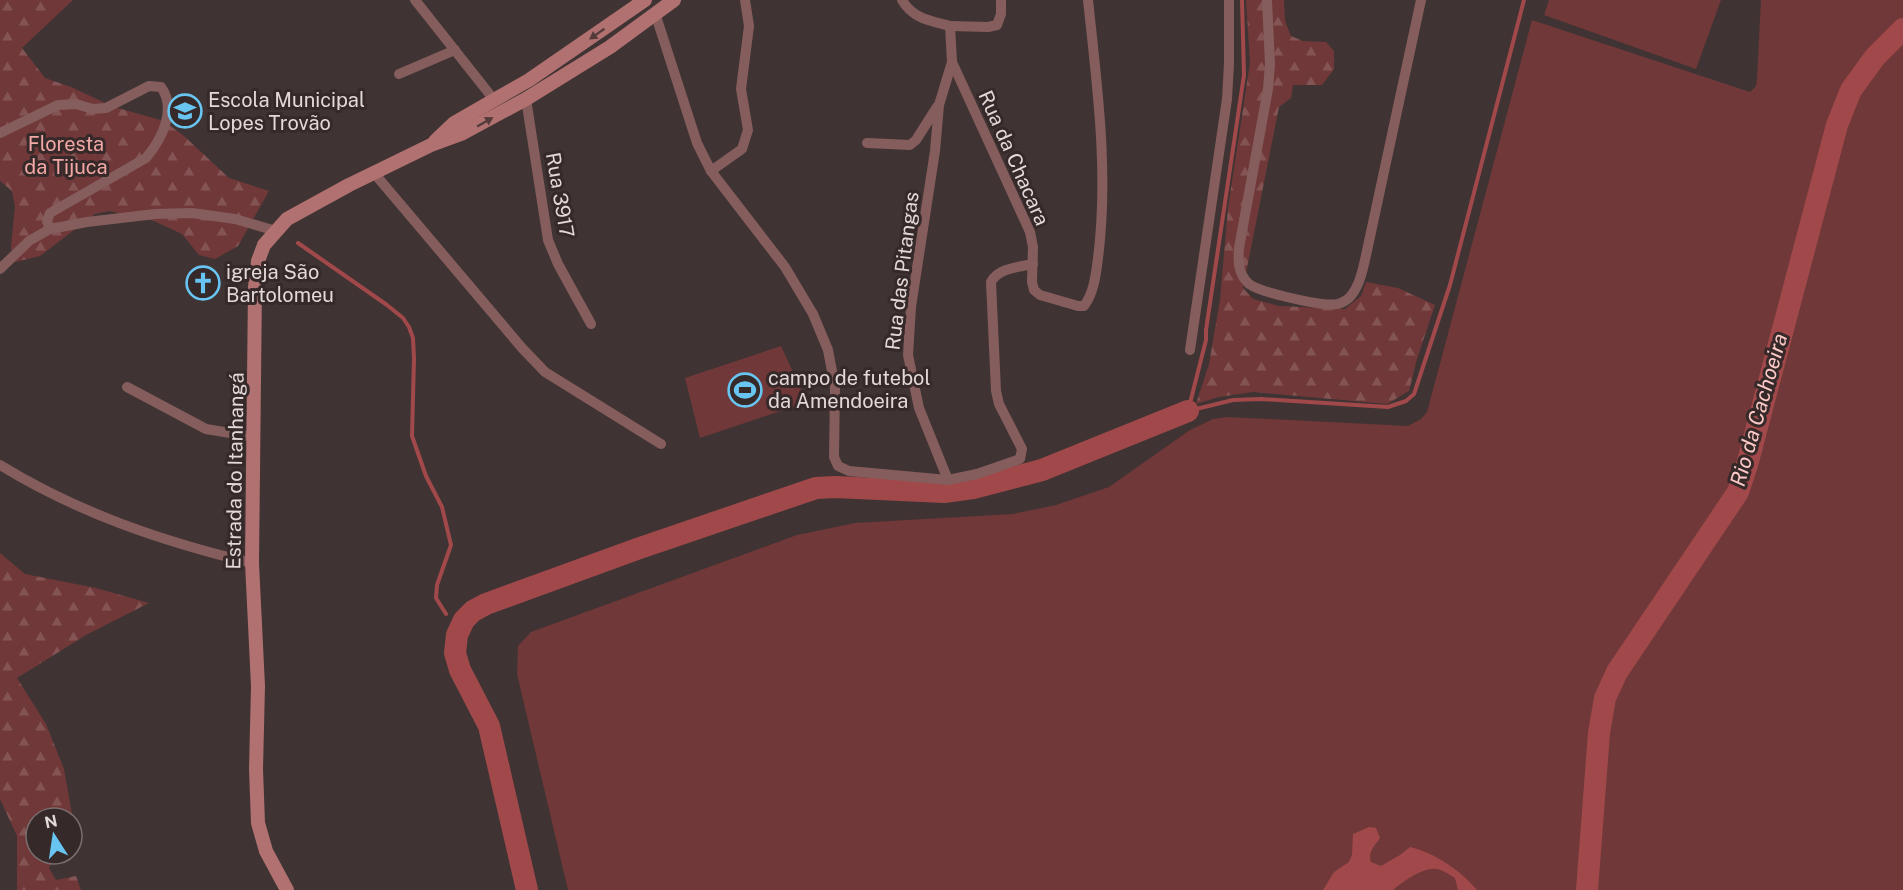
<svg xmlns="http://www.w3.org/2000/svg" width="1903" height="890" font-family="'Public Sans',sans-serif">
  <style>
    .grass { fill: #703838 }
    .forest { fill: url(#forest-firs) }
    .water { fill: #a1494a }
    .lines { fill: none; stroke-linecap: round; stroke-linejoin: round }
    .stream { stroke: #a1494a; stroke-width: 4 }
    .river { stroke: #a1494a; stroke-width: 22 }
    .street { stroke: #855d5c; stroke-width: 10 }
    .secondary { stroke: #b07170; stroke-width: 14 }
    .oneway { fill: #543b3b }
    .labels { text-anchor: middle; stroke-width: 6; stroke-linejoin: round; paint-order: stroke }
    .poi-label { font-size: 20px; fill: #e2d9d9; stroke: #362929; text-anchor: start }
    .park-label { font-size: 20px; fill: #f2a8a5; stroke: #362929 }
    .street-label { font-size: 20px; fill: #e2d9d9; stroke: #362929 }
    .water-label { font-size: 21px; font-style: italic; fill: #fdcac7; stroke: #362929 }
  </style>
  <defs>
    <pattern id="forest-firs" width="22" height="20" patternUnits="userSpaceOnUse" patternTransform="scale(1.5)"><rect width="22" height="20" fill="#703838"/><path d="M5 1l3.5 6h-7zM16 11l3.5 6h-7z" fill="#845454"/></pattern>
  </defs>
  <rect width="100%" height="100%" fill="#403333"/>
  <!-- grass -->
  <g class="grass">
    <polygon points="1549,0 1721,0 1696,69 1544,15"/>
    <polygon points="1761,0 1903,0 1903,890 568,890 517,674 518,646 531,632 797,535 855,523 1013,514 1056,505 1109,487 1190,430 1213,419 1228,417 1408,426 1421,419 1427,412 1532,20 1750,92 1756,86 1757,78"/>
    <polygon points="781,346 807,402 700,438 685,378"/>
  </g>
  <!-- forest -->
  <g class="forest">
    <polygon points="0,0 73,0 22,48 45,78 71,87 114,107 164,121 184,136 229,178 269,191 238,246 215,259 199,255 182,234 154,221 109,211 95,214 40,256 15,262 11,247 15,206 12,191 0,181"/>
    <polygon points="1246,0 1284,0 1285,21 1291,36 1303,41 1326,42 1334,51 1334,69 1322,85 1293,85 1291,98 1279,107 1243,288 1253,299 1279,306 1345,309 1361,296 1366,282 1398,288 1435,305 1417,359 1409,391 1387,404 1253,392 1219,397 1196,404 1209,364 1220,300 1228,208 1250,63"/>
    <polygon points="0,553 25,574 96,588 149,603 86,635 17,678 46,724 64,769 73,820 72,821 72,818 36,818 36,854 56,854 49,868 56,880 76,876 81,890 17,890 17,836 0,799"/>
  </g>
  <!-- water -->
  <path class="water" d="M1369,827L1376,828L1380,838C1375,845 1367,853 1371,862L1381,866L1400,855L1410,847C1435,853 1460,870 1477,890H1458L1455,878C1450,875 1443,870 1437,869C1423,867 1404,881 1393,890H1323L1334,872L1349,862L1352,855L1353,834Z"/>
  <g class="lines">
    <!-- stream -->
    <g class="stream">
      <polyline points="1242,0 1244,75 1206,330 1206,340 1188,411 1233,400 1261,399 1388,407 1406,401 1414,394 1450,285 1524,0"/>
      <polyline points="298,243 387,305 403,318 409,327 413,338 414,358 412,436 426,476 442,507 451,545 437,585 436,598 446,614"/>
    </g>
    <!-- river -->
    <g class="river">
      <polyline points="527,890 489,726 460,670 455,653 457,635 464,620 473,611 486,604 637,549 816,488 835,487 944,492 973,488 1042,470 1188,411"/>
      <polyline points="1587,890 1599,733 1605,698 1617,672 1738,492 1747,465 1837,125 1851,90 1875,57 1903,29"/>
    </g>
    <!-- street -->
    <g class="street">
      <polyline points="415,0 495,101"/>
      <path d="M902,0C913,19 931,21 950,26L952,62L1030,232L1033,247L1032,282L1034,290L1040,295L1078,306H1084C1094,293 1096,274 1098,258C1109,172 1097,85 1088,0"/>
      <path d="M1267,0L1270,64L1268,89L1239,248C1238,261 1238,273 1248,283C1257,292 1324,307 1337,304C1340,304 1347,300 1349,298C1359,288 1362,272 1365,260L1421,0"/>
      <path d="M655,13L697,143L711,171L785,267L813,314L828,350L835,387L834,457L838,466L849,471L948,480L977,474L1020,459L1022,449L999,404L996,391L991,282C998,268 1019,267 1033,264"/>
      <polyline points="950,26 988,27 997,25 1001,14 1001,0"/>
      <polyline points="399,74 455,50"/>
      <polyline points="526,99 548,240 558,264 591,324"/>
      <path d="M0,133L58,105L76,104L93,109L106,108L149,86L161,87C177,109 162,139 146,158L50,213L47,221L50,229"/>
      <polyline points="867,143 910,145 916,140 937,107"/>
      <polyline points="711,171 742,149 748,130 741,89 749,26 745,0"/>
      <polyline points="374,173 522,348 545,372 661,444"/>
      <polyline points="0,269 29,241 50,229 87,222 155,214 192,213 235,219 276,231"/>
      <polyline points="1190,350 1227,99 1229,63 1229,0"/>
      <polyline points="127,387 206,429 254,437"/>
      <path d="M0,465C78,513 164,542 252,563"/>
      <polyline points="948,480 919,408 908,355 911,307 935,151 939,105 952,62"/>
    </g>
    <!-- secondary -->
    <g class="secondary">
      <polyline points="435,141 454,123 529,80 645,0"/>
      <polyline points="287,890 266,851 258,823 256,769 258,686 252,563 255,287 258,261 264,245 287,219 349,185 431,145 461,134 526,99 610,47 674,0"/>
    </g>
  </g>
  <!-- one-way arrows -->
  <defs><path id="oneway-solid" d="M-6-.8H1V-3.2L6.5 0L1 3.2V.8H-6Z" transform="scale(1.5)"/></defs>
  <g class="oneway">
    <use href="#oneway-solid" transform="translate(597 34) rotate(145)"/>
    <use href="#oneway-solid" transform="translate(485 122) rotate(-30)"/>
  </g>
  <!-- icons -->
  <defs>
    <symbol id="school-ring" viewBox="-11 -11 22 22"><circle r="9.5" fill="#362929" stroke="#68c4f0" stroke-width="1.5"/><path d="M0-5L7-2L0 1L-7-2ZM-4 1L0 2.5L4 1V4Q0 6-4 4Z" fill="#68c4f0"/></symbol>
    <symbol id="church-ring" viewBox="-11 -11 22 22"><circle r="9.5" fill="#362929" stroke="#68c4f0" stroke-width="1.5"/><path d="M-1.2-6h2.4v3.5h3.3v2.4h-3.3V6h-2.4V-.1h-3.3v-2.4h3.3Z" fill="#68c4f0"/></symbol>
    <symbol id="stadium-ring" viewBox="-11 -11 22 22"><circle r="9.5" fill="#362929" stroke="#68c4f0" stroke-width="1.5"/><path d="M0-5a6.5 5 0 1 0 0 10a6.5 5 0 1 0 0-10ZM-3.5-1.8h7v3.6h-7Z" fill="#68c4f0"/></symbol>
  </defs>
  <g fill-rule="evenodd">
    <use href="#school-ring" x="166" y="92" width="38" height="38"/>
    <use href="#church-ring" x="184" y="264" width="38" height="38"/>
    <use href="#stadium-ring" x="726" y="371" width="38" height="38"/>
  </g>
  <g class="labels">
    <!-- poi labels -->
    <g class="poi-label">
      <text x="208" y="107">Escola Municipal<tspan x="208" dy="23">Lopes Trovão</tspan></text>
      <text x="226" y="279">igreja São<tspan x="226" dy="23">Bartolomeu</tspan></text>
      <text x="768" y="385">campo de futebol<tspan x="768" dy="23">da Amendoeira</tspan></text>
    </g>
    <!-- park labels -->
    <g class="park-label">
      <text x="66" y="151">Floresta<tspan x="66" dy="23">da Tijuca</tspan></text>
    </g>
    <!-- street labels -->
    <g class="street-label">
      <text transform="translate(1014 158) rotate(66)" y="7">Rua da Chacara</text>
      <text transform="translate(560 195) rotate(80)" y="7">Rua 3917</text>
      <text transform="translate(902 271) rotate(-83)" y="7">Rua das Pitangas</text>
      <text transform="translate(235 471) rotate(-89)" y="7">Estrada do Itanhangá</text>
    </g>
    <!-- water labels -->
    <g class="water-label">
      <text transform="translate(1759 410) rotate(-74)" y="7">Rio da Cachoeira</text>
    </g>
  </g>
  <!-- north arrow -->
  <g transform="translate(54 836) rotate(348)"><circle r="28" fill="#362929" stroke="#7b6f6f" stroke-width="1.5"/>
  <path d="M0-4.5L10 22L0 15L-10 22Z" fill="#68c4f0"/>
  <text y="-9" font-size="16" font-weight="bold" text-anchor="middle" fill="#e2d9d9">N</text>
  </g>
</svg>
